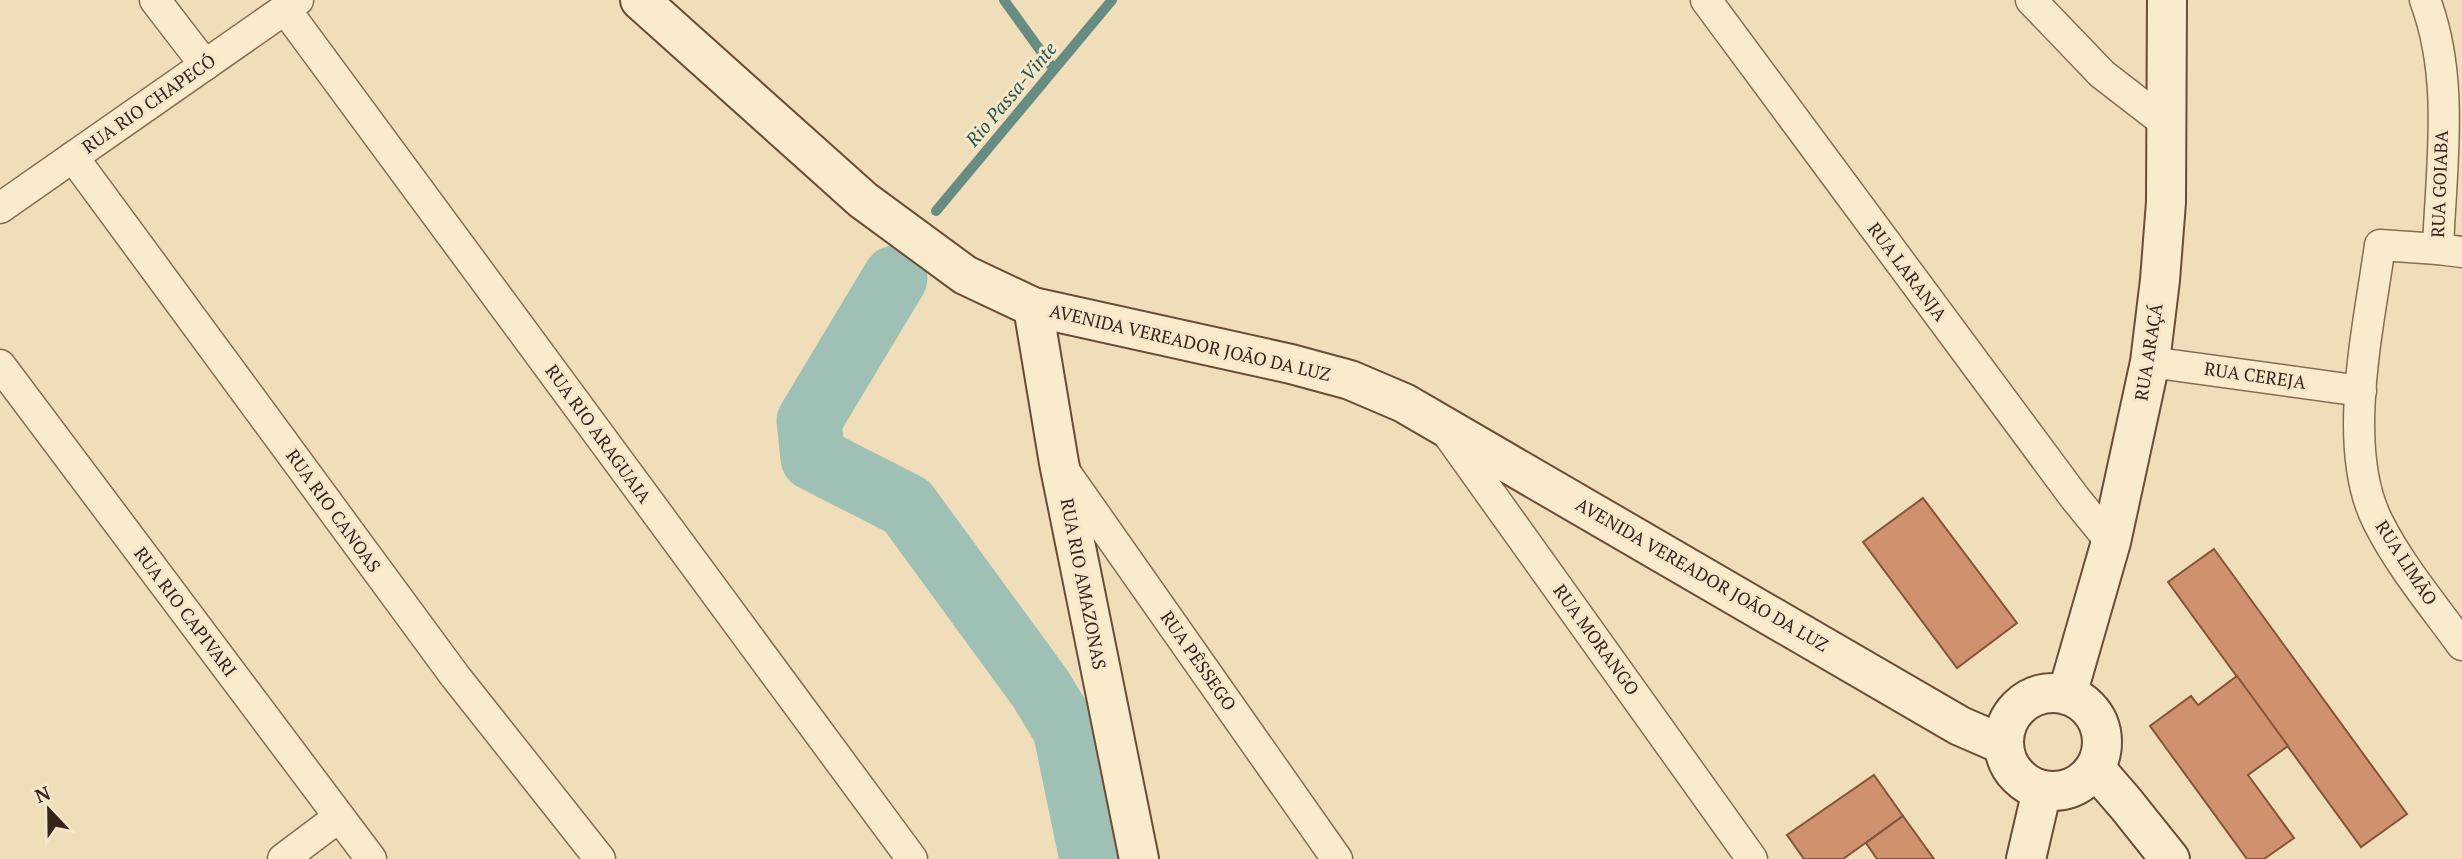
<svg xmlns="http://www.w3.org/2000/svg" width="2462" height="859" font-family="'PT Serif',serif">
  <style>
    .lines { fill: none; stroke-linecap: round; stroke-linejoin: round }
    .stream { stroke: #678d82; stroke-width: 10 }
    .river { stroke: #9fc0b4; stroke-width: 65 }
    .building { fill: #d0916e; stroke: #875339; stroke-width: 2 }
    .street-casing { stroke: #876c54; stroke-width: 33 }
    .secondary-casing { stroke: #694d37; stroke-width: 42 }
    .street { stroke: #fbebcd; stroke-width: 30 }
    .secondary { stroke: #fbebcd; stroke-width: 38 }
    .labels { text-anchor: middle; stroke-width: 6; stroke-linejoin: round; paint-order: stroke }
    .street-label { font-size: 18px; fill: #35251a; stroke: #f7e7ca }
    .water-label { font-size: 19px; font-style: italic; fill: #285650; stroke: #f7e7ca }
  </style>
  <rect width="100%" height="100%" fill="#f0ddba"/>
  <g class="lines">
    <!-- stream -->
    <g class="stream">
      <polyline points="1004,0 1053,68"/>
      <polyline points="936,211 1112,0"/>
    </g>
    <!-- river -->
    <polyline class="river" points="895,278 809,421 813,458 907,506 1040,688 1065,729 1092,859"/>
  </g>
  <!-- building -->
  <g class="building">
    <polygon points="1923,498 2017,623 1957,668 1863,542"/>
    <polygon points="2214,549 2407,814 2361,847 2168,582"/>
    <polygon points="2237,676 2288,746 2248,775 2294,838 2264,859 2247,859 2150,726 2191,696 2198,705"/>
    <polygon points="1874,775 1903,816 1843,859 1804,859 1787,835"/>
    <polygon points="1903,816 1934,859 1877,859 1866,843"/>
  </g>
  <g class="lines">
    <defs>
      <g id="street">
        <polyline points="155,0 205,65"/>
        <polyline points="1706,0 2075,498 2111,542"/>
        <polyline points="2031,0 2102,74 2168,125"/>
        <path d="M2425,0C2455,79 2441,167 2438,249L2380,245C2369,326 2340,448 2378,522C2400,566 2433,605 2462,645"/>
        <polyline points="285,9 912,859"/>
        <polyline points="73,157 455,676 600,859"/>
        <polyline points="0,208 298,0"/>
        <polyline points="2438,249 2462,252"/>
        <polyline points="2150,362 2361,391"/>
        <polyline points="0,365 371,859"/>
        <polyline points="1445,430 1752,859"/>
        <polyline points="1063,469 1337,859"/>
        <polyline points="283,859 339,817"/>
      </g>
      <g id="secondary">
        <polyline points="640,0 863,200 965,275 1033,307 1291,364 1350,380 1404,403 1960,726 2004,745"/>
        <polyline points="1033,307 1059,463 1139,859"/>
        <circle cx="2053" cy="742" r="49"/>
        <polyline points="2067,695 2111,542 2150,362 2160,280 2166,202 2167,0"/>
        <polyline points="2095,768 2126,804 2170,859"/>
        <polyline points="2026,859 2042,790"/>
      </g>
    </defs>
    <!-- street casing -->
    <use href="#street" class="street-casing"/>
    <!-- secondary casing -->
    <use href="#secondary" class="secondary-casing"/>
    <!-- street -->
    <use href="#street" class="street"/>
    <!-- secondary -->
    <use href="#secondary" class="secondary"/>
  </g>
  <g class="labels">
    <!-- street labels -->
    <g class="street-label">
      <text transform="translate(149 104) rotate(-35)" y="6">RUA RIO CHAPECÓ</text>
      <text transform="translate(2440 184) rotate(-88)" y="6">RUA GOIABA</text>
      <text transform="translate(1907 272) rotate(53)" y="6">RUA LARANJA</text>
      <text transform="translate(1190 343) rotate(13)" y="6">AVENIDA VEREADOR JOÃO DA LUZ</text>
      <text transform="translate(2149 352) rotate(-81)" y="6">RUA ARAÇÁ</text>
      <text transform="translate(2255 376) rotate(8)" y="6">RUA CEREJA</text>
      <text transform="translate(598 434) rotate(54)" y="6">RUA RIO ARAGUAIA</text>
      <text transform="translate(333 511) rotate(54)" y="6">RUA RIO CANOAS</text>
      <text transform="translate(2406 563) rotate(57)" y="6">RUA LIMÃO</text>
      <text transform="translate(1702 575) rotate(30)" y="6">AVENIDA VEREADOR JOÃO DA LUZ</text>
      <text transform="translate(1083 584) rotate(79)" y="6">RUA RIO AMAZONAS</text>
      <text transform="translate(185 612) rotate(53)" y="6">RUA RIO CAPIVARI</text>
      <text transform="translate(1596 640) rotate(54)" y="6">RUA MORANGO</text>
      <text transform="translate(1198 661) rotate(55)" y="6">RUA PÊSSEGO</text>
    </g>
    <!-- water labels -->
    <g class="water-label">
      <text transform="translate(1011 94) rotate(-50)" y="7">Rio Passa-Vinte</text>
    </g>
  </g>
  <!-- north arrow -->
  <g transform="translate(49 810) rotate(338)" stroke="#f7e7ca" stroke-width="5" paint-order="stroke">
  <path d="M0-5L12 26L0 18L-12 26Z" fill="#35251a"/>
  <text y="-10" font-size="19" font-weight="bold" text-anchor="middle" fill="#35251a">N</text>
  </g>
</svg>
